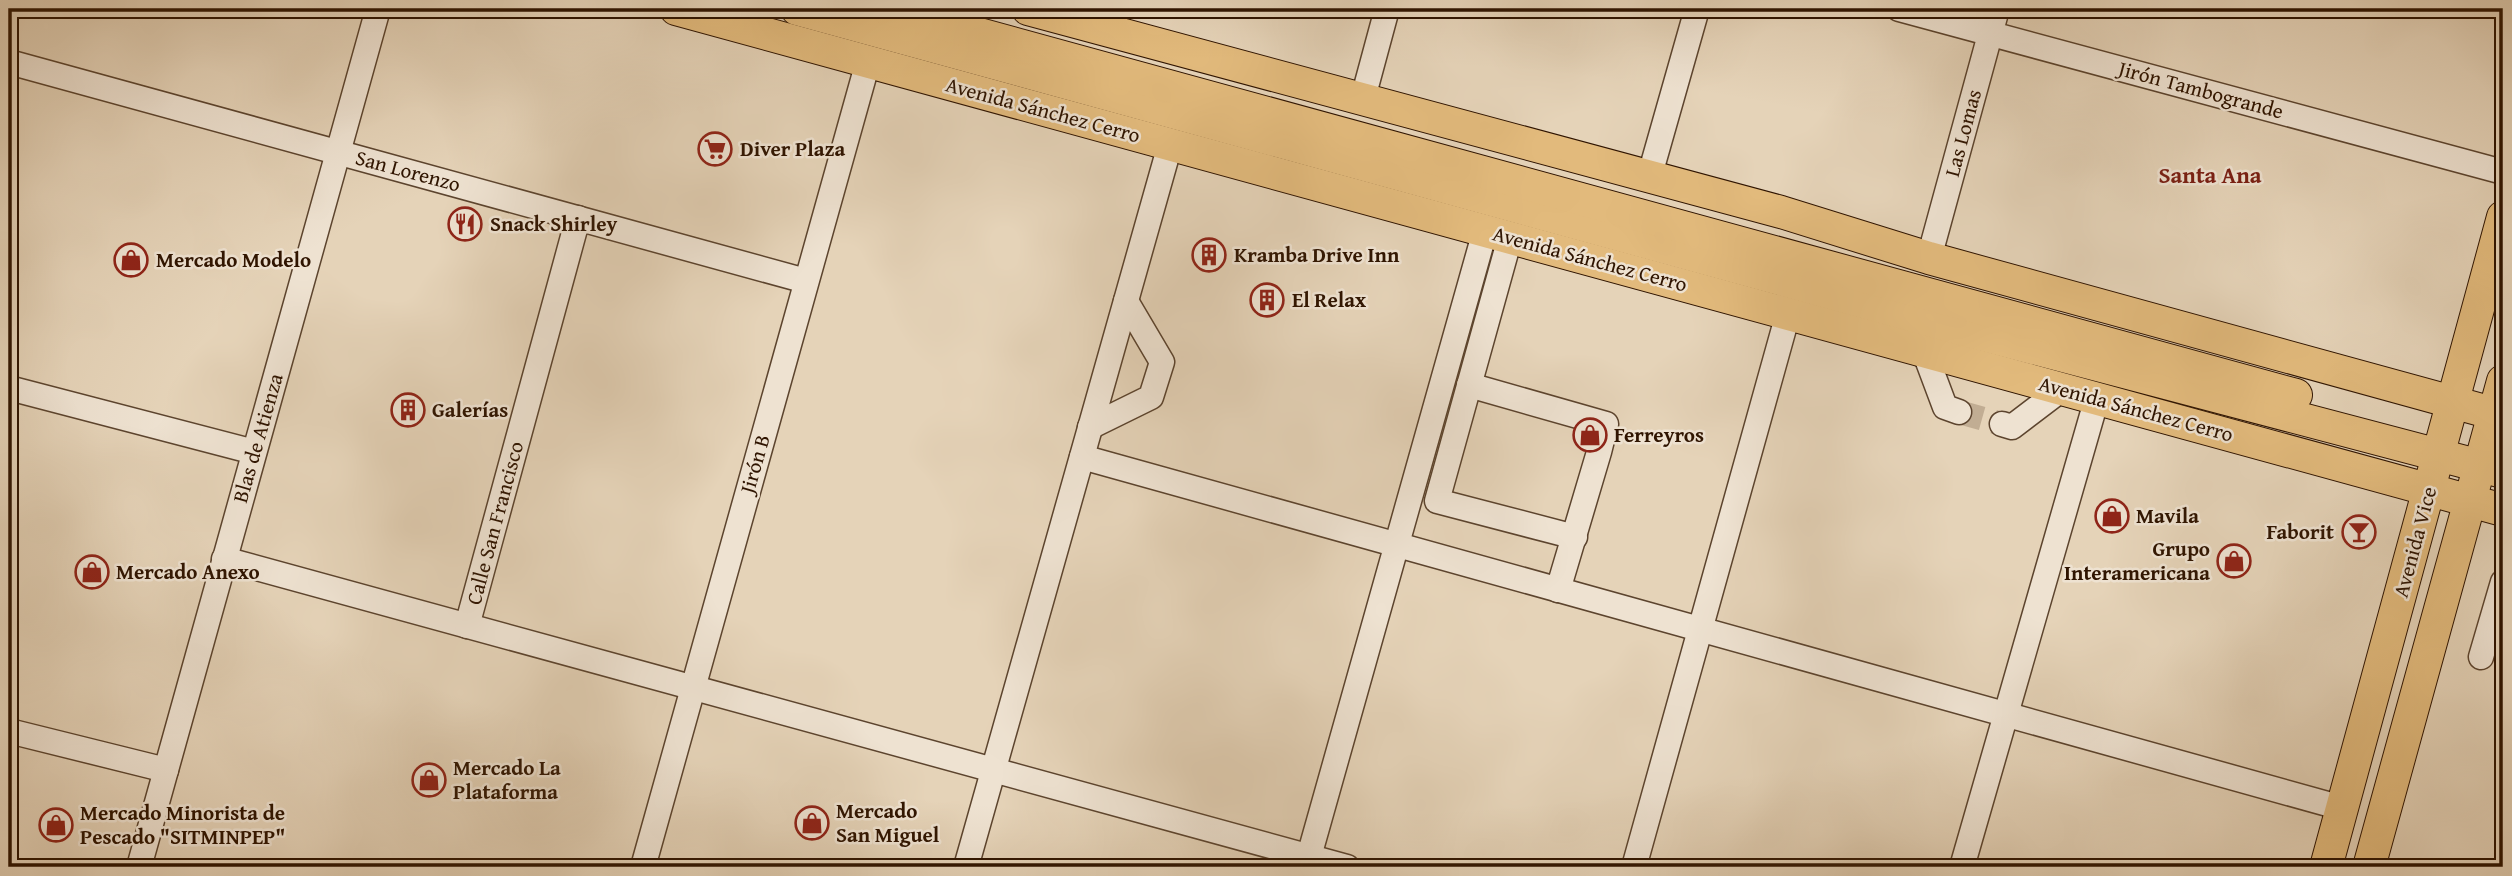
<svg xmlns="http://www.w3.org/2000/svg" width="2512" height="876" font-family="'Gentium Book Plus',serif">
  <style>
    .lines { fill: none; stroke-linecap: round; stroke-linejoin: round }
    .minor-tunnel { stroke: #c1ad93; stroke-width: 24; stroke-dasharray: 24 12; stroke-linecap: butt }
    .minor-casing { stroke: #5c442e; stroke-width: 27 }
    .major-casing { stroke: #2f1400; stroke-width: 34 }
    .minor { stroke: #eee2d1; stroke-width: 24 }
    .major { stroke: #e2ba7c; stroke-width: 32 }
    .labels { text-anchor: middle; stroke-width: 5; stroke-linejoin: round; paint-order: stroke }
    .street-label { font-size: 21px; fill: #2f1400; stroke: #eee2d1 }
    .poi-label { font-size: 21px; font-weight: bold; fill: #2f1400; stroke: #eee2d1; text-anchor: start }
    .neighbourhood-label { font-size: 23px; font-weight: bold; fill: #7a1f14; stroke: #eee2d1 }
  </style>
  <rect width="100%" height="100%" fill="#e5d3b8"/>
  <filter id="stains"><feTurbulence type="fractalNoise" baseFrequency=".00286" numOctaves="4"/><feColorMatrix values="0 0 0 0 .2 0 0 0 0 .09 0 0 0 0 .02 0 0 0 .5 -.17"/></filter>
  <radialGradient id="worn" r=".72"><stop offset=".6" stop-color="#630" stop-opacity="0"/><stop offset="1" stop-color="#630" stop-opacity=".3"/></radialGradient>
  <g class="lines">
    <!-- minor-tunnel -->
    <polyline class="minor-tunnel" points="1959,412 2002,424"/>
    <defs>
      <g id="minor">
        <polyline points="1899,9 2503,172"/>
        <polyline points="9,62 806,281"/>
        <polyline points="1363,98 1387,9"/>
        <polyline points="1649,178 1697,9"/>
        <polyline points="1510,238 1437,501 1575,537"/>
        <polyline points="1929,258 1997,9"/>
        <polyline points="1924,351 1945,407 1959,412"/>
        <polyline points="1469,385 1606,424 1599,452 1558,590"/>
        <polyline points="9,388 254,452"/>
        <polyline points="2002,424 2012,427 2062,389"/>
        <polyline points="1090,427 1151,397 1162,362 1126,301"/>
        <polyline points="1082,457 2342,808"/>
        <polyline points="224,559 1347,867"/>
        <polyline points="467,626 578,218"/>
        <polyline points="2481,657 2503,582"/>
        <polyline points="9,731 166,770"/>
        <polyline points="139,867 378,9"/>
        <polyline points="643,867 868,62"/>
        <polyline points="966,867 1170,145"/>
        <polyline points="1306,867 1485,231"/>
        <polyline points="1634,867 1788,314"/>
        <polyline points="1962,867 2097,398"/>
      </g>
      <g id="major">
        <polyline points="676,9 2503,510"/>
        <polyline points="797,9 1972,332 2503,472"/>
        <polyline points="888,9 2296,395"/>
        <polyline points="1028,9 1781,212 1929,258 2503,416"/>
        <polyline points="2326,867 2503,217"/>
        <polyline points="2369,867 2503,381"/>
      </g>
    </defs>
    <!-- minor casing -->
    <use href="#minor" class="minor-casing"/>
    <!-- major casing -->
    <use href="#major" class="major-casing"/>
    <!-- minor -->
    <use href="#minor" class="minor"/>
    <!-- major -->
    <use href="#major" class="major"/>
  </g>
  <!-- icons -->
  <defs>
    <symbol id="supermarket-ring" viewBox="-11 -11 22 22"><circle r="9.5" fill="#eee2d1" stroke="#8f2418" stroke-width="1.5"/><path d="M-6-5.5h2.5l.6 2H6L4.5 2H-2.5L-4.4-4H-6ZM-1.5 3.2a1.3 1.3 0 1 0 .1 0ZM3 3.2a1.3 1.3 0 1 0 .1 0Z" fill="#8f2418"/></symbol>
    <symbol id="restaurant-ring" viewBox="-11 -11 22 22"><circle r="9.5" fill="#eee2d1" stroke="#8f2418" stroke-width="1.5"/><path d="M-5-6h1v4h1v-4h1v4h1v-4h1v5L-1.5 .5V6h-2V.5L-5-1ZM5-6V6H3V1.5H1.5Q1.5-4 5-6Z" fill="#8f2418"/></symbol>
    <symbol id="building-ring" viewBox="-11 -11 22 22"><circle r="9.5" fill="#eee2d1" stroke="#8f2418" stroke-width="1.5"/><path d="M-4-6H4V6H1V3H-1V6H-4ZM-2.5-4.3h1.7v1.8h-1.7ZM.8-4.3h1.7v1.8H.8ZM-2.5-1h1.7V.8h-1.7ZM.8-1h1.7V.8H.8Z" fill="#8f2418"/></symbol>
    <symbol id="shop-ring" viewBox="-11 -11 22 22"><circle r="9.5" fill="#eee2d1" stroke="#8f2418" stroke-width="1.5"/><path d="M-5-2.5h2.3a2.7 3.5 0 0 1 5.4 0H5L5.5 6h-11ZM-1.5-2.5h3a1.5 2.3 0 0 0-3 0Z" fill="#8f2418"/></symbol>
    <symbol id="bar-ring" viewBox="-11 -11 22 22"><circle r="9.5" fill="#eee2d1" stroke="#8f2418" stroke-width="1.5"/><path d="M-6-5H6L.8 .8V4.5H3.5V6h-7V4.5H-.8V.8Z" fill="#8f2418"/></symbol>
  </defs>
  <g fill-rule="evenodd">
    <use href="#supermarket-ring" x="696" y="130" width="38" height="38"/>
    <use href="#restaurant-ring" x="446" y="205" width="38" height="38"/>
    <use href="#building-ring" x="1190" y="236" width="38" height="38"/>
    <use href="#shop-ring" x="112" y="241" width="38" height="38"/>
    <use href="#building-ring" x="1248" y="281" width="38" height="38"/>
    <use href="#building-ring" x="389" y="391" width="38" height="38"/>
    <use href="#shop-ring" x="1571" y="416" width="38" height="38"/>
    <use href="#shop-ring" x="2093" y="497" width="38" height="38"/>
    <use href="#bar-ring" x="2340" y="513" width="38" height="38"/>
    <use href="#shop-ring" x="2215" y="542" width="38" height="38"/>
    <use href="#shop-ring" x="73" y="553" width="38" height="38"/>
    <use href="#shop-ring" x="410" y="761" width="38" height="38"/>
    <use href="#shop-ring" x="793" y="804" width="38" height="38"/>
    <use href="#shop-ring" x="37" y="806" width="38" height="38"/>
  </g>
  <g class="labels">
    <!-- street labels -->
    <g class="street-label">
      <text transform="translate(2201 90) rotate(15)" y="7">Jirón Tambogrande</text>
      <text transform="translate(1043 110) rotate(15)" y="7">Avenida Sánchez Cerro</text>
      <text transform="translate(1963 133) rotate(-75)" y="7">Las Lomas</text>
      <text transform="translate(408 171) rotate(15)" y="7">San Lorenzo</text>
      <text transform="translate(1590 259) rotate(15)" y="7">Avenida Sánchez Cerro</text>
      <text transform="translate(2136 409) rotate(15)" y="7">Avenida Sánchez Cerro</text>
      <text transform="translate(258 438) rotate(-74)" y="7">Blas de Atienza</text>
      <text transform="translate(755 464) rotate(-74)" y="7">Jirón B</text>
      <text transform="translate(495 523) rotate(-75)" y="7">Calle San Francisco</text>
      <text transform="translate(2415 542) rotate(-75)" y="7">Avenida Vice</text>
    </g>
    <!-- poi labels -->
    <g class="poi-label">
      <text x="740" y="156">Diver Plaza</text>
      <text x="490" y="231">Snack Shirley</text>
      <text x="1234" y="262">Kramba Drive Inn</text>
      <text x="156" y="267">Mercado Modelo</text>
      <text x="1292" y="307">El Relax</text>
      <text x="432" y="417">Galerías</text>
      <text x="1614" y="442">Ferreyros</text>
      <text x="2136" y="523">Mavila</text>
      <text x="2334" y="539" text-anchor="end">Faborit</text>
      <text x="2210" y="556" text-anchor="end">Grupo<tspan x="2210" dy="24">Interamericana</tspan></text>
      <text x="116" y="579">Mercado Anexo</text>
      <text x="453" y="775">Mercado La<tspan x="453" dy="24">Plataforma</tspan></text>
      <text x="836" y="818">Mercado<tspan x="836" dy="24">San Miguel</tspan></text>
      <text x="80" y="820">Mercado Minorista de<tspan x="80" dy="24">Pescado "SITMINPEP"</tspan></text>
    </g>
    <!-- neighbourhood labels -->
    <g class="neighbourhood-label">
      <text x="2210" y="183">Santa Ana</text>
    </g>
  </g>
  <!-- margin -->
  <rect width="2512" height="876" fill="none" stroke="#e5d3b8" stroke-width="35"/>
  <rect x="10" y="10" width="2491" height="855" fill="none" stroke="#2f1400" stroke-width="3.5"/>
  <rect x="18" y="18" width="2477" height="841" fill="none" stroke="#2f1400" stroke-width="2"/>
  <rect width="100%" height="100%" filter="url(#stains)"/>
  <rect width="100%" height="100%" fill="url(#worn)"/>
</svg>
